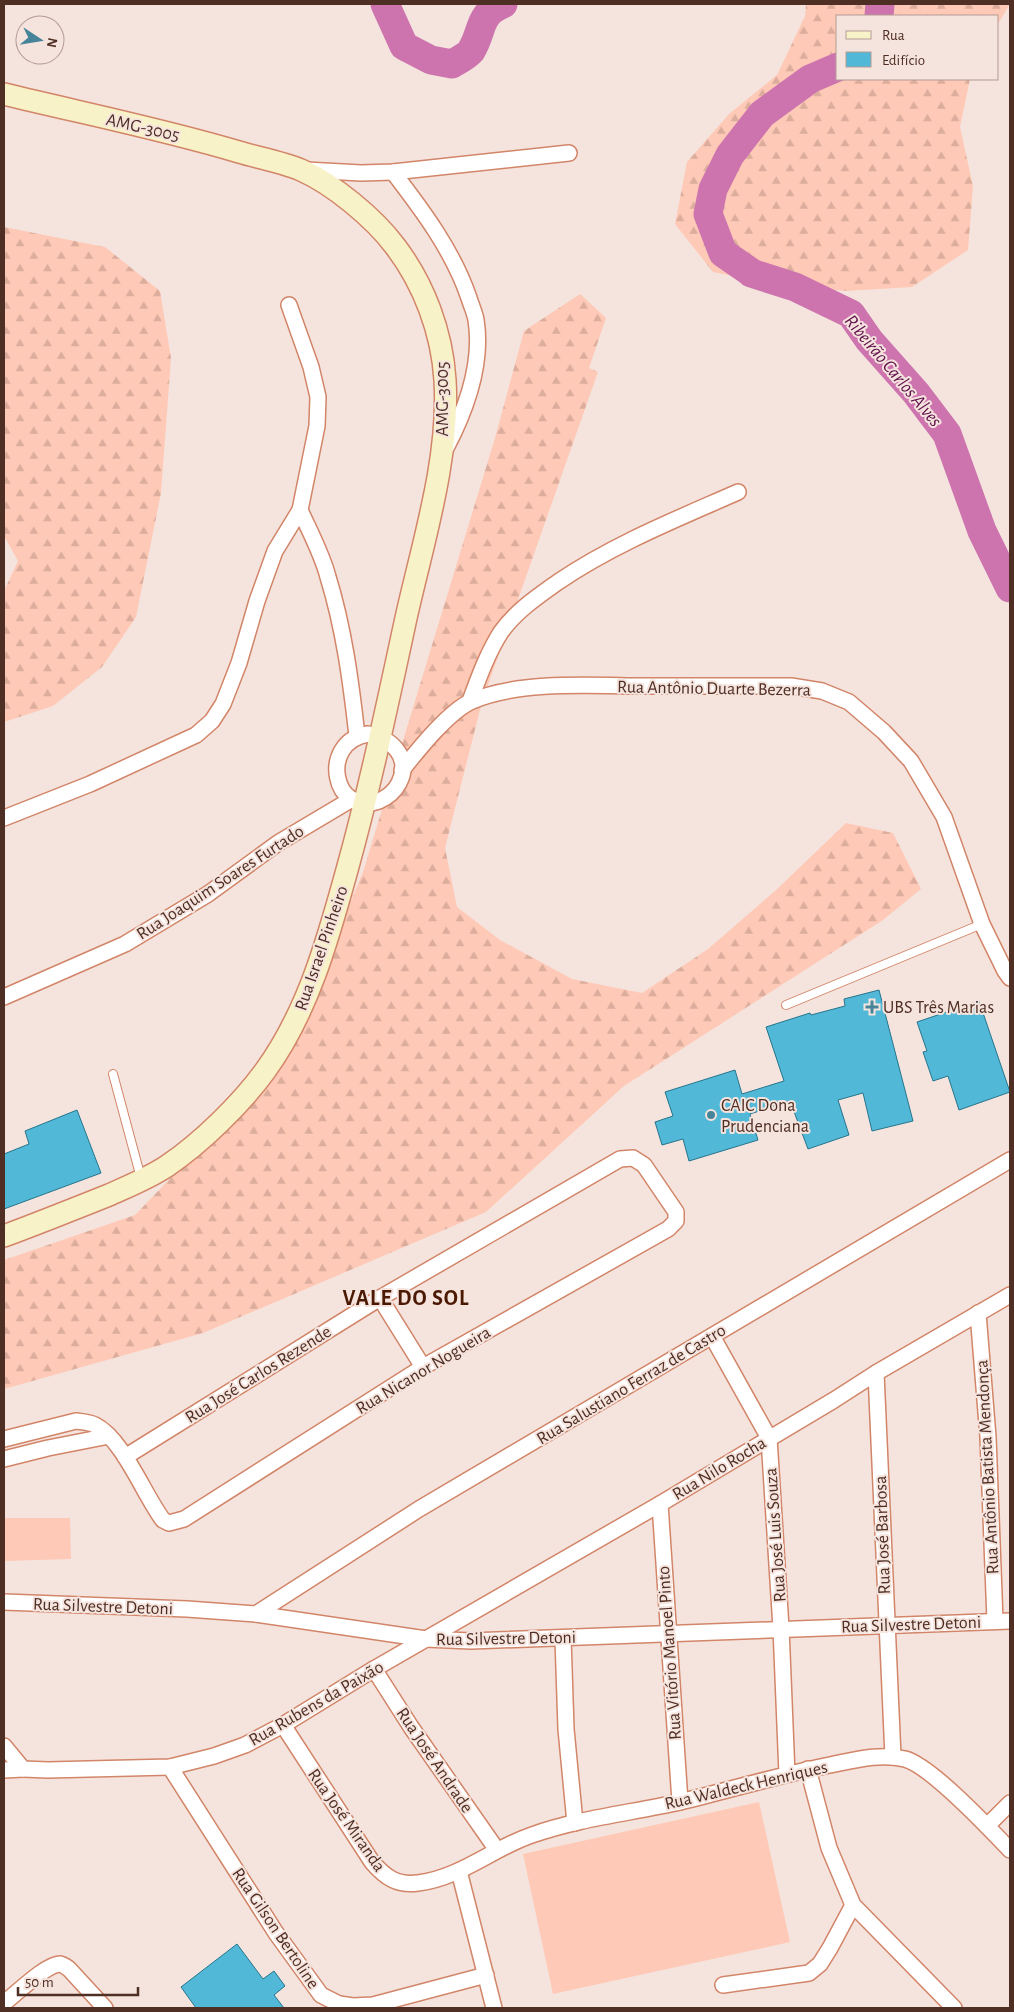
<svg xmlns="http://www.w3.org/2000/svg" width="1014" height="2012" font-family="'Alegreya Sans',sans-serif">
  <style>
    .forest { fill: url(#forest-firs) }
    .garden { fill: #fec9b6 }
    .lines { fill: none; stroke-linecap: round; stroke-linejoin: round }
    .river { stroke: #cd74af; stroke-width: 29 }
    .building { fill: #52b8d7; stroke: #25758c }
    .service-casing { stroke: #d28568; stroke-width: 10 }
    .minor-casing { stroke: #d28568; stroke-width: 18 }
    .secondary-casing { stroke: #d28568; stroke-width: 24 }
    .service { stroke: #fff; stroke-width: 8 }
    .minor { stroke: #fff; stroke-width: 15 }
    .secondary { stroke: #f8f2c8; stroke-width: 21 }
    .poi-dot { fill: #468599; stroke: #f5e4de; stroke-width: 2 }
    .labels { text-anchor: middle; stroke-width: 4; stroke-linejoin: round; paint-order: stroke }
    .street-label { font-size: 18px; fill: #4f2e23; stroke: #f5e4de }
    .poi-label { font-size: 18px; fill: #4f2e23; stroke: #f5e4de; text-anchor: start }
    .water-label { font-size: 19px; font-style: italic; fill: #600e4b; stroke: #f5e4de }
    .district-label { font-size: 22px; font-weight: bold; letter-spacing: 1px; fill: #4b1903; stroke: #f5e4de }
  </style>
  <defs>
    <pattern id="forest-firs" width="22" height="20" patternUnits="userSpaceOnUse" patternTransform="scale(1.25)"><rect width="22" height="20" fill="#fec9b6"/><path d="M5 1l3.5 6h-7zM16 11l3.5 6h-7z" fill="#dcad9c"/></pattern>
  </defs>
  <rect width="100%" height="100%" fill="#f5e4de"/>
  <!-- forest -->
  <g class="forest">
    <polygon points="806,4 1010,4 998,24 998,16 838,16 838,79 970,79 960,127 973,186 968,250 912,287 847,291 783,286 713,272 675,224 687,162 729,114 777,75 805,16"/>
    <polygon points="4,227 105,247 160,291 171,358 161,493 136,617 102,667 53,706 4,722 4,591 18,561 4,536"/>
    <polygon points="580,294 606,318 589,368 598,372 482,702 445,848 457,907 500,940 572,979 642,993 708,949 776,890 846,823 893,833 921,889 883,920 624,1086 486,1212 203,1333 4,1389 4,1260 135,1215 220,1127 282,1067 363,872 495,438 524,331"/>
  </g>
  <!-- garden -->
  <g class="garden">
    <polygon points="4,1518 70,1518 71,1559 4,1561"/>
    <polygon points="759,1802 790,1942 553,1994 523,1854"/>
  </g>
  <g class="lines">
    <!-- river -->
    <g class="river">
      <path d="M385,4L404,46L431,60L452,64C457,61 467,56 471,51C484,30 477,15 503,4"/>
      <polyline points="879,16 880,4"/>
      <polyline points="838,67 810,79 762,114 730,155 713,189 708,214 723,253 752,273 751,273 795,287 851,314 869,340 916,393 947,434 982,531 1010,588"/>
    </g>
  </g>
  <!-- building -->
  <g class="building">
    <polygon points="879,990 913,1121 872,1131 863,1093 838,1100 849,1135 808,1149 790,1101 750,1114 758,1140 689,1161 683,1139 662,1145 655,1122 673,1116 665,1092 735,1070 742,1094 784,1081 766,1027 810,1013 811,1015 845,1006 844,999"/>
    <polygon points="979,1001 1010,1092 959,1110 948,1076 933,1081 923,1052 927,1051 917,1022"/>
    <polygon points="77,1110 101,1173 4,1209 4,1154 29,1144 25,1131"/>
    <polygon points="237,1944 263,1979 274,1971 285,1986 274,1995 284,2008 196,2008 181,1987"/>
  </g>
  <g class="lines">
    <defs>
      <g id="service">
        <polyline points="786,1005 982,924"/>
        <polyline points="113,1074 141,1178"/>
      </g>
      <g id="minor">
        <polyline points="306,170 361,173 393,172 569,153"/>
        <path d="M393,172C423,211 453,251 469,298C471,305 475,313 476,320C483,364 466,410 446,448"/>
        <path d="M300,510C310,532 322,554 328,577C344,629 351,682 357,736"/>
        <path d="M470,701C479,677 487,654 501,632C516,611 537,597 558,582C614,544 677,519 738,492"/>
        <path d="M368,734C391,738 412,757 399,783C395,791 388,797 379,801C333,818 318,742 368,734Z"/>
        <path d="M402,770C418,750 449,711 472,701C516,682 583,685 630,686C684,686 737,686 791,686L822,691L849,702L884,732L911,761L944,817L982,924L1005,971L1010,978"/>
        <polyline points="4,818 90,784 196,735 212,721 223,704 239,663 257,601 275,551 300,510 317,426 318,397 311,367 289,305"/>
        <polyline points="4,997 125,944 208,894 278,843 352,799"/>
        <polyline points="380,1298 423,1367"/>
        <polyline points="978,1313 988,1437 995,1621"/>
        <polyline points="712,1336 769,1438 781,1628 787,1774"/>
        <polyline points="876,1373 893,1757"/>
        <path d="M4,1439L76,1421C83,1422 89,1422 95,1425C123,1439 144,1495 163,1520L169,1523L184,1519L423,1367L668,1229L676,1221V1212L644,1165L633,1158L620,1159L380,1298L125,1457"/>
        <polyline points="4,1459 48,1448 109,1436"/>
        <polyline points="660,1504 680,1802"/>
        <polyline points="4,1602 187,1609 256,1614 426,1639 471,1641 1010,1621"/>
        <polyline points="256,1614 419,1509 1010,1160"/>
        <polyline points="563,1638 566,1729 575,1823"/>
        <polyline points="374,1669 411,1727 497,1850"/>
        <path d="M283,1725L372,1862C385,1877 397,1886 418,1883C460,1878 493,1848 532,1835C580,1818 631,1813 680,1802C730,1790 779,1775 830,1765C855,1760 880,1753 905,1759C931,1766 989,1828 1010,1850"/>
        <polyline points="4,1746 23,1769 48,1770 170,1767 214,1756 245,1745 283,1725 374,1669 660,1504 834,1400 876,1373 1010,1295"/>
        <polyline points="170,1767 276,1933 321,1995 339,2004 353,2006 373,2005 486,1975"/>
        <polyline points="808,1769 829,1848 853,1905 954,2008"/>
        <polyline points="4,1770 23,1769"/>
        <polyline points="987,1826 1010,1803"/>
        <polyline points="459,1871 494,2008"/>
        <polyline points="723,1985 809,1973 820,1964 830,1948 853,1905"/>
        <path d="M4,2003C16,1994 46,1964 60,1964C64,1965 67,1967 70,1970L105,2008"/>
      </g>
      <path id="secondary" d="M4,94C82,113 162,129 239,152C259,158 282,162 301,170C333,184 374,218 395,246C424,284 442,332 445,380C450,458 423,542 406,618C388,702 370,787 347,870C328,939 308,1012 265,1071C241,1104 201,1143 167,1166C149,1178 129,1186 109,1195C74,1209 39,1223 4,1236"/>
    </defs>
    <!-- service casing -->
    <use href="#service" class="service-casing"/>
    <!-- minor casing -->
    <use href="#minor" class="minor-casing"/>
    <!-- secondary casing -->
    <use href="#secondary" class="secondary-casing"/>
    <!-- service -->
    <use href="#service" class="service"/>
    <!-- minor -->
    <use href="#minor" class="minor"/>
    <!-- secondary -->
    <use href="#secondary" class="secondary"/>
  </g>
  <!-- markers -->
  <g class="poi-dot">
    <path d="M869.5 999.5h5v5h5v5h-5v5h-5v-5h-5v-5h5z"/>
    <circle cx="711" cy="1115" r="5"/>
  </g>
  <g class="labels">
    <!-- street labels -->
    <g class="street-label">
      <text transform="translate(143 127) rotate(13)" y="6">AMG-3005</text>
      <text transform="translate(442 399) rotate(-90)" y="6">AMG-3005</text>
      <text transform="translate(714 688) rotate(1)" y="6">Rua Antônio Duarte Bezerra</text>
      <text transform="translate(220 882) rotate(-33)" y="6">Rua Joaquim Soares Furtado</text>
      <text transform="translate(321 948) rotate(-71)" y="6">Rua Israel Pinheiro</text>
      <text transform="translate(423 1370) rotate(-31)" y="6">Rua Nicanor Nogueira</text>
      <text transform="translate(258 1374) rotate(-32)" y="6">Rua José Carlos Rezende</text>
      <text transform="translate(631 1384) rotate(-31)" y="6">Rua Salustiano Ferraz de Castro</text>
      <text transform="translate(987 1467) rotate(-93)" y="6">Rua Antônio Batista Mendonça</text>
      <text transform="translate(719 1468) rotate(-31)" y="6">Rua Nilo Rocha</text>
      <text transform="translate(775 1535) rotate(-94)" y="6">Rua José Luis Souza</text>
      <text transform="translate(882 1535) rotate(-92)" y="6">Rua José Barbosa</text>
      <text transform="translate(103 1606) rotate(2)" y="6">Rua Silvestre Detoni</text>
      <text transform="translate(911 1624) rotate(-2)" y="6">Rua Silvestre Detoni</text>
      <text transform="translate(506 1638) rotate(-1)" y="6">Rua Silvestre Detoni</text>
      <text transform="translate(669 1653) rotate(-94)" y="6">Rua Vitório Manoel Pinto</text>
      <text transform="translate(316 1703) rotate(-30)" y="6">Rua Rubens da Paixão</text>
      <text transform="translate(435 1760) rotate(56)" y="6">Rua José Andrade</text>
      <text transform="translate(746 1785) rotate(-13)" y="6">Rua Waldeck Henriques</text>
      <text transform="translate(347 1820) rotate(55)" y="6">Rua José Miranda</text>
      <text transform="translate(276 1928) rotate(56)" y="6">Rua Gilson Bertoline</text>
    </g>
    <!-- poi labels -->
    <g class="poi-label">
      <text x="883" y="1013">UBS Três Marias</text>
      <text x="721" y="1111">CAIC Dona<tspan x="721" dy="21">Prudenciana</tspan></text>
    </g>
    <!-- water labels -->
    <g class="water-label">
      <text transform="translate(894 370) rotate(50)" y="7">Ribeirão Carlos Alves</text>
    </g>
    <!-- district labels -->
    <g class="district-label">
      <text x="406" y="1305">VALE DO SOL</text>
    </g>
  </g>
  <!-- border -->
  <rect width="1014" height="2012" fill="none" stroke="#4f2e23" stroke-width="10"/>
  <!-- legend -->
  <rect x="836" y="15" width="162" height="65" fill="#f5e4de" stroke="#b39b93"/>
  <rect x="846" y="31" width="25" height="8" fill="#f8f2c8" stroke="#b39b93"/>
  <text x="882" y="40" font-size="15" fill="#4f2e23">Rua</text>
  <rect x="846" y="52" width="25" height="15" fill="#52b8d7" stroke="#b39b93"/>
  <text x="882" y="65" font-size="15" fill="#4f2e23">Edifício</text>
  <!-- north arrow -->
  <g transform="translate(40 40) rotate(102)"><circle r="24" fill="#f5e4de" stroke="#b39b93"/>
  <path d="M0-4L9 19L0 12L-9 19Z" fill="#468599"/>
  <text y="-8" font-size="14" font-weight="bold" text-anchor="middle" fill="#4f2e23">N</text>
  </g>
  <!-- scale -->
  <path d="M18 1987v8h120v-8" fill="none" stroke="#4f2e23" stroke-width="2.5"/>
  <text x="25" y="1987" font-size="15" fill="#4f2e23" stroke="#f5e4de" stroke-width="4" paint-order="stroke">50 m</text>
</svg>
